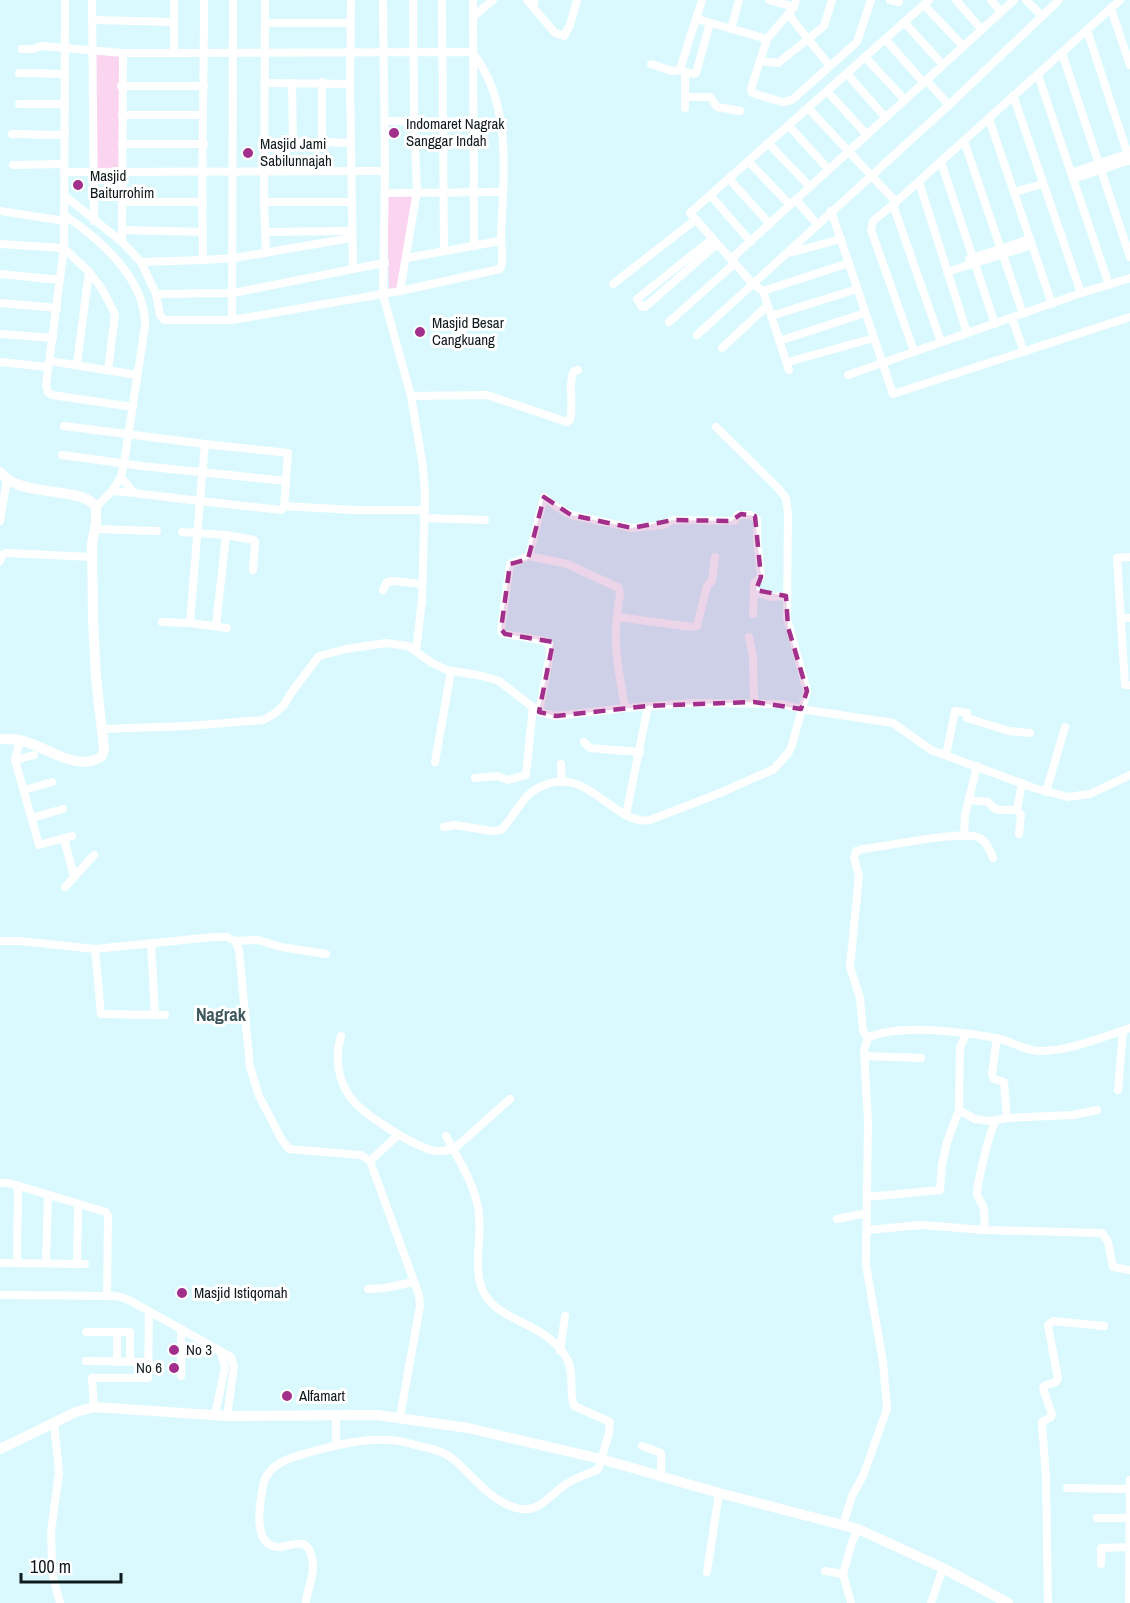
<svg xmlns="http://www.w3.org/2000/svg" width="1130" height="1603" font-family="'Archivo Narrow',sans-serif">
  <style>
    .green { fill: #fbd5f0 }
    .lines { fill: none; stroke-linecap: round; stroke-linejoin: round }
    .minor { stroke: #fff; stroke-width: 8 }
    .tertiary { stroke: #fff; stroke-width: 10 }
    .marked { fill: #a12f8b; fill-opacity: 0.2; stroke: #a12f8b; stroke-width: 4.5; stroke-dasharray: 12 8; stroke-linejoin: round }
    .poi-dot { fill: #a12f8b; stroke: #fff; stroke-width: 2 }
    .labels { text-anchor: middle; stroke-width: 6; stroke-linejoin: round; paint-order: stroke }
    .poi-label { font-size: 15px; fill: #0f1a1c; stroke: #fff; text-anchor: start }
    .quarter-label { font-size: 18px; font-weight: bold; fill: #3d575c; stroke: #fff }
  </style>
  <rect width="100%" height="100%" fill="#daf9fe"/>
  <!-- green -->
  <g class="green">
    <polygon points="94,51 123,53 122,174 93,174"/>
    <polygon points="387,192 415,193 400,291 389,294"/>
  </g>
  <g class="lines">
    <!-- minor -->
    <g class="minor">
      <polyline points="65,0 64,248 46,385 48,392 52,395 133,407"/>
      <polyline points="92,0 94,221"/>
      <path d="M204,0C204,87 201,173 203,260L234,258L352,238"/>
      <polyline points="265,0 264,202 351,202"/>
      <polyline points="351,0 350,84 353,269 385,263"/>
      <polyline points="383,0 385,171 383,295 411,396 423,467 425,494 422,600 416,650"/>
      <polyline points="442,0 444,251"/>
      <polyline points="473,0 474,246"/>
      <polyline points="527,0 533,7 535,0"/>
      <polyline points="702,0 681,66 681,70 693,74 696,73 710,23"/>
      <polyline points="769,0 794,7"/>
      <polyline points="796,0 794,7 767,39 751,89 752,93 782,102 792,100 857,42 871,0"/>
      <polyline points="890,0 899,2"/>
      <polyline points="956,0 982,30"/>
      <polyline points="991,0 1001,12"/>
      <polyline points="1026,0 1042,16"/>
      <polyline points="924,5 963,46"/>
      <polyline points="533,7 555,33 564,36 570,25 577,0"/>
      <polyline points="1111,9 1130,65"/>
      <polyline points="788,14 829,65"/>
      <polyline points="474,16 493,0"/>
      <polyline points="697,19 767,39"/>
      <polyline points="93,20 174,22"/>
      <polyline points="904,22 943,65"/>
      <polyline points="265,23 350,23"/>
      <polyline points="731,29 739,0"/>
      <polyline points="1087,30 1130,161"/>
      <polyline points="885,39 924,83"/>
      <polyline points="22,49 33,49 41,46 123,53"/>
      <path d="M174,53L472,52C512,102 504,172 501,232C500,243 505,259 500,269L400,291"/>
      <polyline points="1062,53 1130,257"/>
      <polyline points="865,57 905,100"/>
      <polyline points="760,61 778,63 824,26 832,0"/>
      <polyline points="651,64 672,71 681,70"/>
      <polyline points="19,73 65,74"/>
      <polyline points="847,74 886,118"/>
      <polyline points="1038,75 1109,285"/>
      <polyline points="926,80 949,105"/>
      <polyline points="322,82 322,142 351,143"/>
      <polyline points="264,83 350,84"/>
      <polyline points="292,83 293,143"/>
      <polyline points="121,86 204,86"/>
      <polyline points="827,91 867,135"/>
      <polyline points="1013,95 1081,293"/>
      <polyline points="685,97 710,97 717,107 740,111"/>
      <polyline points="19,104 65,104"/>
      <polyline points="685,108 685,72"/>
      <polyline points="808,108 896,202"/>
      <polyline points="122,115 203,115"/>
      <polyline points="989,119 1052,304"/>
      <polyline points="384,121 501,122"/>
      <polyline points="789,126 829,170"/>
      <polyline points="12,134 65,135"/>
      <polyline points="964,141 1023,314"/>
      <polyline points="263,142 322,142"/>
      <polyline points="122,144 204,144"/>
      <polyline points="769,144 810,187"/>
      <polyline points="749,162 790,205"/>
      <polyline points="941,162 995,324"/>
      <polyline points="13,165 64,164"/>
      <polyline points="64,172 385,171"/>
      <polyline points="1071,173 1130,153"/>
      <polyline points="729,179 770,224"/>
      <polyline points="1073,179 1130,160"/>
      <polyline points="919,182 967,333"/>
      <polyline points="1014,192 1043,184"/>
      <polyline points="384,193 503,192"/>
      <polyline points="65,196 122,242 141,262 156,294 160,315 164,320 232,320 400,291 417,191 414,121 413,0"/>
      <polyline points="711,196 751,242"/>
      <polyline points="796,200 818,225"/>
      <polyline points="123,202 203,202"/>
      <polyline points="264,202 266,253"/>
      <polyline points="893,205 941,342"/>
      <polyline points="0,211 65,221"/>
      <polyline points="831,211 893,394 1130,317"/>
      <path d="M64,215C100,239 146,279 145,326L124,463L121,477L112,491"/>
      <polyline points="123,230 203,232"/>
      <polyline points="265,232 352,231"/>
      <polyline points="712,239 637,299 642,307 645,307 717,244"/>
      <polyline points="122,242 123,53 174,53 174,0"/>
      <polyline points="0,244 64,248 89,272 102,289 115,314 108,370"/>
      <polyline points="789,253 841,239"/>
      <polyline points="407,258 500,241"/>
      <polyline points="731,259 1014,0"/>
      <polyline points="969,259 1030,239"/>
      <polyline points="141,262 203,260"/>
      <polyline points="947,272 1032,245"/>
      <polyline points="0,274 60,280"/>
      <polyline points="613,284 695,220"/>
      <polyline points="763,291 849,263"/>
      <polyline points="156,294 233,293 353,269"/>
      <polyline points="0,303 57,308"/>
      <polyline points="771,316 857,289"/>
      <polyline points="1012,318 1024,352"/>
      <polyline points="232,320 233,0"/>
      <polyline points="669,322 735,263"/>
      <polyline points="0,334 53,338"/>
      <polyline points="697,335 949,105 1059,0"/>
      <polyline points="779,341 865,313"/>
      <polyline points="722,348 767,306"/>
      <polyline points="914,351 871,230 873,221 896,202 1120,0"/>
      <polyline points="50,361 137,375"/>
      <polyline points="0,362 48,367"/>
      <polyline points="788,362 874,338"/>
      <polyline points="77,364 89,272"/>
      <polyline points="789,370 763,291 753,284 690,213 929,0"/>
      <polyline points="848,375 1081,293 1130,278"/>
      <path d="M411,396L487,395L567,422L570,420C574,405 568,387 573,372L578,370"/>
      <polyline points="64,426 205,444 200,501 134,493"/>
      <polyline points="62,455 142,466 286,481"/>
      <polyline points="284,506 355,510 425,510"/>
      <polyline points="96,507 112,491 134,493 121,477"/>
      <polyline points="424,518 485,520"/>
      <polyline points="0,521 7,480"/>
      <polyline points="94,529 157,531"/>
      <polyline points="182,532 226,535 254,540 255,542 253,570"/>
      <polyline points="529,556 567,564 619,588 620,594 617,617"/>
      <polyline points="1130,557 1117,558 1125,685 1130,685"/>
      <polyline points="0,561 3,554 7,553 92,557"/>
      <polyline points="383,590 387,582 392,581 422,584"/>
      <polyline points="753,614 754,592"/>
      <polyline points="1121,618 1130,618"/>
      <polyline points="162,622 190,623 200,501 281,510 284,508 288,453 205,444"/>
      <polyline points="190,623 227,628"/>
      <polyline points="216,626 226,535"/>
      <polyline points="749,637 753,656 754,702"/>
      <path d="M625,708C620,678 613,648 617,617L692,627L697,626L707,586L712,581L715,557"/>
      <polyline points="539,712 550,654 549,644 545,641 505,634 502,633 501,629 510,564 529,556 544,497 555,506 571,515 632,528 663,525 673,520 735,521 737,515 751,515 757,519 757,539 761,577 754,583 754,592 771,597 786,596"/>
      <polyline points="102,729 189,726 263,720 274,714 284,705 291,693 319,656 346,649 386,643 408,646 432,663 447,670 482,676 499,681 539,712 556,716 625,708 691,703 782,704 801,709 893,723 931,750 1034,788 1068,797 1090,794 1130,775"/>
      <polyline points="20,740 15,760 39,845 72,836"/>
      <polyline points="584,742 590,748 640,752"/>
      <polyline points="946,755 955,711 967,713 967,718 1009,731 1030,733"/>
      <polyline points="15,760 34,755"/>
      <polyline points="435,762 451,671"/>
      <polyline points="561,764 562,782"/>
      <polyline points="475,778 497,776 508,780 526,775 533,707"/>
      <polyline points="24,790 52,782"/>
      <polyline points="1046,792 1065,727"/>
      <polyline points="969,800 988,802 995,809 1000,810 1017,810 1021,815 1019,834"/>
      <polyline points="1017,810 1022,783"/>
      <polyline points="626,815 648,706"/>
      <polyline points="32,818 63,809"/>
      <path d="M444,827L455,825L492,831L501,830C514,817 522,796 538,788C587,761 612,826 650,820L720,793L774,769L789,752L792,745L807,691L787,618L788,513L786,498L777,487L716,427"/>
      <polyline points="964,836 965,815 977,766"/>
      <polyline points="64,838 74,877"/>
      <polyline points="65,887 94,855"/>
      <polyline points="0,941 20,941 95,949 213,937 227,937 235,941 239,950 250,1067 259,1096 282,1140 289,1149 361,1155 370,1161 419,1295 420,1306 400,1417"/>
      <polyline points="235,941 258,940 281,947 326,954"/>
      <polyline points="151,943 155,1014"/>
      <polyline points="95,949 101,1014 165,1015"/>
      <polyline points="966,1034 960,1048 959,1110 975,1119 990,1121 1007,1118 1073,1115 1097,1110"/>
      <path d="M341,1036C335,1057 337,1078 350,1097C362,1114 411,1144 431,1150C439,1152 446,1151 454,1149L510,1099"/>
      <path d="M868,1038L863,1031L860,998L850,967L859,876L854,858L856,851L862,849C885,847 964,829 980,838C987,842 990,851 993,858"/>
      <path d="M868,1038C898,1023 963,1032 996,1038C1011,1041 1025,1051 1040,1051C1068,1051 1103,1037 1130,1028"/>
      <polyline points="997,1038 992,1074 994,1079 1004,1082 1007,1118"/>
      <polyline points="865,1056 921,1058"/>
      <polyline points="1118,1090 1123,1031"/>
      <polyline points="370,1161 398,1135"/>
      <polyline points="0,1183 9,1183 106,1212 108,1216 107,1296"/>
      <polyline points="867,1197 940,1190 942,1165 947,1142 959,1110"/>
      <polyline points="837,1219 867,1213"/>
      <polyline points="867,1230 922,1225 985,1230 1102,1233 1108,1242 1113,1267 1130,1270"/>
      <path d="M985,1230C984,1222 985,1213 983,1206C981,1201 977,1198 977,1193C978,1181 990,1126 997,1120"/>
      <polyline points="3,1263 85,1264"/>
      <polyline points="17,1263 18,1187"/>
      <polyline points="46,1263 48,1195"/>
      <polyline points="77,1264 78,1204"/>
      <polyline points="368,1289 385,1288 414,1282"/>
      <polyline points="0,1295 116,1296 127,1299 231,1357 234,1367 227,1416"/>
      <polyline points="86,1332 130,1332 130,1361"/>
      <polyline points="117,1332 117,1362"/>
      <polyline points="560,1351 565,1316"/>
      <polyline points="86,1361 149,1362"/>
      <polyline points="181,1376 181,1329"/>
      <polyline points="94,1407 92,1378 148,1378 149,1312"/>
      <polyline points="215,1415 225,1368 221,1352"/>
      <polyline points="336,1415 336,1445"/>
      <polyline points="54,1422 59,1473 51,1532 52,1563 53,1577 60,1603"/>
      <polyline points="642,1446 661,1453 661,1476"/>
      <polyline points="1067,1488 1129,1489"/>
      <polyline points="1097,1518 1129,1518"/>
      <polyline points="843,1525 852,1496 863,1476 887,1409 883,1362 866,1265 868,1121 864,1050 868,1038"/>
      <polyline points="1101,1564 1101,1548 1129,1547"/>
      <polyline points="825,1571 843,1574 852,1542 858,1529"/>
      <polyline points="707,1572 719,1493"/>
      <polyline points="843,1574 851,1603"/>
      <path d="M306,1603C307,1588 316,1573 312,1558C307,1535 294,1546 280,1547C251,1548 260,1502 263,1486C267,1464 289,1458 307,1453C331,1446 363,1438 388,1440C399,1440 409,1443 419,1446C431,1448 444,1451 453,1459C474,1476 492,1505 522,1509C541,1512 553,1491 568,1483C577,1477 587,1474 597,1470L599,1467L609,1433L610,1422L574,1406C569,1392 574,1374 568,1361C550,1323 498,1322 484,1293C472,1270 482,1241 479,1216C477,1187 459,1161 446,1136"/>
      <polyline points="931,1603 943,1568"/>
      <polyline points="1048,1603 1046,1478 1042,1422 1051,1417 1052,1414 1043,1389 1044,1386 1056,1382 1058,1379 1048,1325 1053,1321 1104,1326"/>
      <polyline points="1129,1603 1130,1480"/>
    </g>
    <!-- tertiary -->
    <g class="tertiary">
      <path d="M0,472C20,499 82,485 96,507V522L92,544L93,619L96,678L104,749L102,756C76,774 46,745 19,740C13,739 6,739 0,739"/>
      <polyline points="0,1449 76,1412 94,1407 227,1416 377,1415 468,1428 601,1459 719,1493 858,1529 943,1568 1008,1603"/>
    </g>
  </g>
  <!-- marked area -->
  <path class="marked" d="M544,497L571,515L632,528L673,520L731,521L741,514L755,516L761,577L756,590L786,596L788,627L807,691L801,709L754,702L648,706L556,716L539,712L553,642L505,634L501,629L510,564L528,559Z"/>
  <!-- markers -->
  <g class="poi-dot">
    <circle cx="394" cy="133" r="6"/>
    <circle cx="248" cy="153" r="6"/>
    <circle cx="78" cy="185" r="6"/>
    <circle cx="420" cy="332" r="6"/>
    <circle cx="182" cy="1293" r="6"/>
    <circle cx="174" cy="1350" r="6"/>
    <circle cx="174" cy="1368" r="6"/>
    <circle cx="287" cy="1396" r="6"/>
  </g>
  <g class="labels">
    <!-- poi labels -->
    <g class="poi-label">
      <text x="406" y="129">Indomaret Nagrak<tspan x="406" dy="17">Sanggar Indah</tspan></text>
      <text x="260" y="149">Masjid Jami<tspan x="260" dy="17">Sabilunnajah</tspan></text>
      <text x="90" y="181">Masjid<tspan x="90" dy="17">Baiturrohim</tspan></text>
      <text x="432" y="328">Masjid Besar<tspan x="432" dy="17">Cangkuang</tspan></text>
      <text x="194" y="1298">Masjid Istiqomah</text>
      <text x="186" y="1355">No 3</text>
      <text x="162" y="1373" text-anchor="end">No 6</text>
      <text x="299" y="1401">Alfamart</text>
    </g>
    <!-- quarter labels -->
    <g class="quarter-label">
      <text x="221" y="1021">Nagrak</text>
    </g>
  </g>
  <!-- scale -->
  <path d="M21 1573v9h100v-9" fill="none" stroke="#0f1a1c" stroke-width="3"/>
  <text x="30" y="1573" font-size="18" fill="#0f1a1c" stroke="#ffffff" stroke-width="4.5" paint-order="stroke">100 m</text>
</svg>
